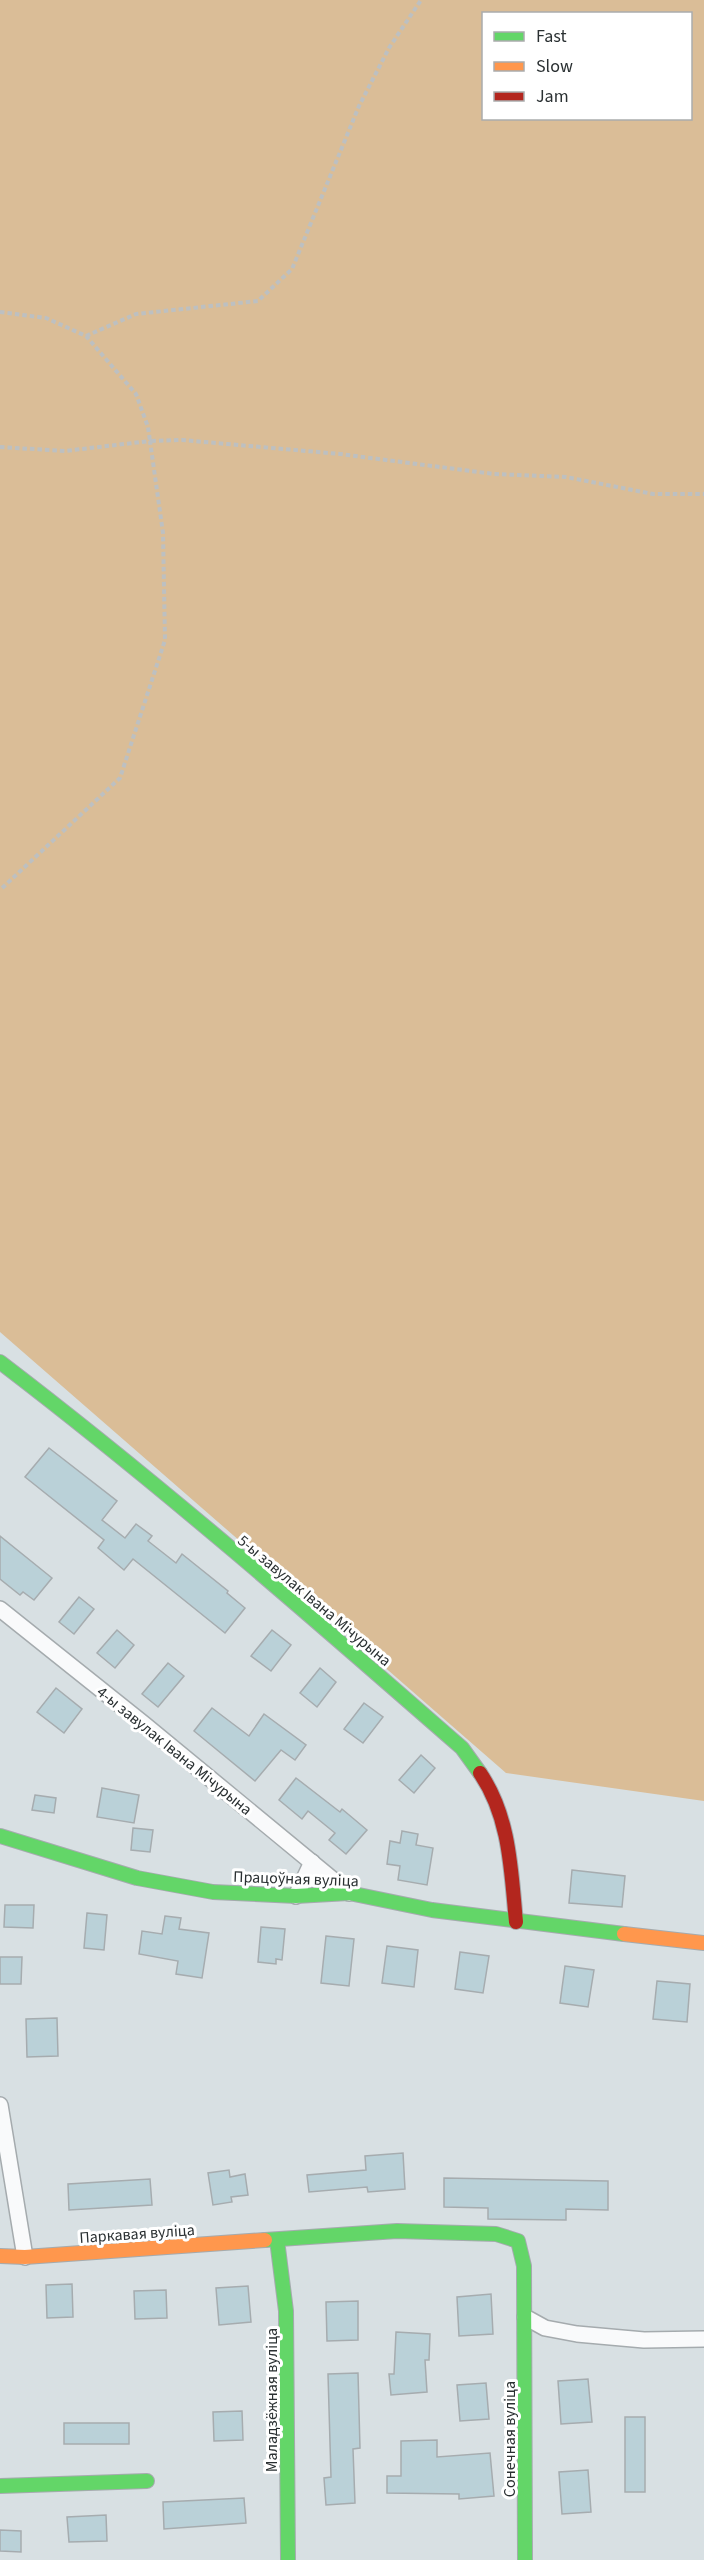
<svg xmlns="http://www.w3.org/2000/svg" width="704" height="2560" font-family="'Source Sans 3',sans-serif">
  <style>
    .green { fill: #dabd97; fill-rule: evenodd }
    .building { fill: #bad1d8; stroke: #a6acaf; stroke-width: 1.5 }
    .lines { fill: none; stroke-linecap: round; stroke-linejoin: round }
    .street-casing { stroke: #a5abae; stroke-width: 18 }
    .fast-casing { stroke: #a5abae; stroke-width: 16 }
    .slow-casing { stroke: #a5abae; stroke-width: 16 }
    .jam-casing { stroke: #a5abae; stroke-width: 16 }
    .path { stroke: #bdc0c1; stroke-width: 4; stroke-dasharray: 4.5 3; stroke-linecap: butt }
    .street { stroke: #f9fafb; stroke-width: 15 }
    .fast { stroke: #63d668; stroke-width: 14 }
    .slow { stroke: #ff974d; stroke-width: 14 }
    .jam { stroke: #b3261e; stroke-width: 14 }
    .labels { text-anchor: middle; stroke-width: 6; stroke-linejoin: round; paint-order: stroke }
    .street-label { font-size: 16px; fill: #2a3032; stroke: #fff }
  </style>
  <rect width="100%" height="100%" fill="#d8e0e3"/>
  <!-- green -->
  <path class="green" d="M0,0H704V1801L506,1773L0,1332ZM484,14H690V118H484Z"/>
  <!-- building -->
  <g class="building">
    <polygon points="49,1448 117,1501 102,1520 125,1538 136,1524 152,1536 148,1541 176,1563 182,1554 228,1591 227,1593 245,1608 225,1633 133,1559 124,1570 98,1548 104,1540 25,1477"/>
    <polygon points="0,1536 52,1578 34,1600 23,1592 20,1595 0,1579"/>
    <polygon points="79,1597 94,1609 74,1634 59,1622"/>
    <polygon points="117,1630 134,1645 115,1668 97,1653"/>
    <polygon points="272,1630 291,1645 271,1671 251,1656"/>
    <polygon points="168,1663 184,1676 158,1707 142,1694"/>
    <polygon points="320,1668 336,1682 317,1707 300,1693"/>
    <polygon points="56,1688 82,1709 64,1733 37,1712"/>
    <polygon points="364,1703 383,1717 363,1743 344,1729"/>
    <polygon points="212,1708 249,1736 264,1714 306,1745 295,1760 281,1750 255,1781 194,1731"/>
    <polygon points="421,1755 435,1768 414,1793 399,1780"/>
    <polygon points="296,1778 340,1812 342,1809 367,1830 346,1854 329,1840 335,1833 308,1811 302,1819 279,1800"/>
    <polygon points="102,1788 139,1795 134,1823 97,1817"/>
    <polygon points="35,1795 56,1798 54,1813 32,1810"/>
    <polygon points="133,1828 153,1830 150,1852 131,1850"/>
    <polygon points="402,1831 418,1834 416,1845 433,1848 427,1885 398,1880 400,1866 387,1864 390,1841 400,1843"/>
    <polygon points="572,1870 625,1876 622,1907 569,1903"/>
    <polygon points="5,1905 34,1905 33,1928 4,1927"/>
    <polygon points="87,1913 107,1915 104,1950 84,1948"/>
    <polygon points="165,1916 181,1918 179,1929 209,1933 202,1978 176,1974 178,1961 139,1954 142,1931 162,1934"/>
    <polygon points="261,1927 285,1929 282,1960 276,1959 276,1964 258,1962"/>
    <polygon points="326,1936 354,1939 349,1986 321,1983"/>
    <polygon points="387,1946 418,1950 414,1987 382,1983"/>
    <polygon points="460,1952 489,1956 483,1993 455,1989"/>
    <polygon points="0,1957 22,1957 21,1984 0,1984"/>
    <polygon points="565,1966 594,1970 588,2007 560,2003"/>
    <polygon points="657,1981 690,1984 687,2022 653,2019"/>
    <polygon points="57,2018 58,2056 27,2057 26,2019"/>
    <polygon points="403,2153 405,2189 368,2192 367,2187 309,2192 307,2175 366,2170 365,2156"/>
    <polygon points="229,2170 230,2177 245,2174 248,2195 231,2197 232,2202 213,2205 208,2173"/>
    <polygon points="444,2178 608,2181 608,2210 566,2209 566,2220 488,2219 488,2208 444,2207"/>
    <polygon points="150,2179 152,2205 69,2210 68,2184"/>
    <polygon points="72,2284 73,2317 47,2318 46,2285"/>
    <polygon points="248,2286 251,2322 219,2325 216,2288"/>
    <polygon points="166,2290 167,2318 135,2319 134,2291"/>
    <polygon points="491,2294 493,2334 459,2336 457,2297"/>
    <polygon points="358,2301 358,2340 327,2341 326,2302"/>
    <polygon points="396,2332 430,2334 429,2360 425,2360 427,2392 391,2395 389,2374 394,2374"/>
    <polygon points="358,2373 360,2448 353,2449 355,2503 326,2505 324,2478 331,2477 328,2374"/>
    <polygon points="588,2379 592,2422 561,2424 558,2381"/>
    <polygon points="486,2383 489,2419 460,2421 457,2385"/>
    <polygon points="242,2411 243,2440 214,2441 213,2412"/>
    <rect x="625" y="2417" width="20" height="75"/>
    <rect x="64" y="2423" width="65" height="21"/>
    <polygon points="437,2440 437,2457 490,2453 494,2496 459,2499 459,2494 387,2493 387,2476 401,2476 401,2441"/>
    <polygon points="588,2470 591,2512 562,2514 559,2472"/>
    <polygon points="244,2498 246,2523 164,2529 163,2502"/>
    <polygon points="106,2515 107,2541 69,2542 67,2517"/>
    <polygon points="0,2530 21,2531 21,2552 0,2551"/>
  </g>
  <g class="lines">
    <defs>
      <g id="street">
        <polyline points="0,1609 144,1724 349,1893"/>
        <polyline points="296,1896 312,1862"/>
        <polyline points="0,2105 25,2257"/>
        <polyline points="525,2317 545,2328 577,2334 644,2340 704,2339"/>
      </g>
      <g id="fast">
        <path d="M0,1362C160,1484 311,1616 462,1748L480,1773"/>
        <polyline points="0,1836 137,1878 213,1892 296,1896 349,1893 432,1910 624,1934"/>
        <polyline points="265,2240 397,2231 496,2234 518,2241 524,2266 525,2560"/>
        <polyline points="277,2240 286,2311 288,2560"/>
        <polyline points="0,2486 147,2481"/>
      </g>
      <g id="slow">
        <polyline points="624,1934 704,1943"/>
        <polyline points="0,2256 25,2257 265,2240"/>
      </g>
      <path id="jam" d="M480,1773C510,1817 511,1870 516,1922"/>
    </defs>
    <!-- street casing -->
    <use href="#street" class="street-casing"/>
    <!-- fast casing -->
    <use href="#fast" class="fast-casing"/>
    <!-- slow casing -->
    <use href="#slow" class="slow-casing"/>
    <!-- jam casing -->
    <use href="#jam" class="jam-casing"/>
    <!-- path -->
    <g class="path">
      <polyline points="0,312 46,318 86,336 136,394 148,427 150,441 182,440 340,454 494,474 566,477 653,494 704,494"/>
      <polyline points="86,336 136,314 258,301 292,269 359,106 389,48 421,0"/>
      <polyline points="0,447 65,451 150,441 163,533 165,640 120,778 0,890"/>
    </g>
    <!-- street -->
    <use href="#street" class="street"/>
    <!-- fast -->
    <use href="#fast" class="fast"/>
    <!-- slow -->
    <use href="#slow" class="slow"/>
    <!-- jam -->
    <use href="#jam" class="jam"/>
  </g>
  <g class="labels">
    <!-- street labels -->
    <g class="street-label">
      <text transform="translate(315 1600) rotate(40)" y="6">5-ы завулак Івана Мічурына</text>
      <text transform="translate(175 1750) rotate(39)" y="6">4-ы завулак Івана Мічурына</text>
      <text transform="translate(296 1878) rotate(2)" y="6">Працоўная вуліца</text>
      <text transform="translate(137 2233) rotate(-4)" y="6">Паркавая вуліца</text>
      <text transform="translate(271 2400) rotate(-90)" y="6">Маладзёжная вуліца</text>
      <text transform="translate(509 2439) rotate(-90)" y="6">Сонечная вуліца</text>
    </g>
  </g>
  <!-- legend -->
  <rect x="482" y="12" width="210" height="108" fill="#ffffff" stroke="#aaacad" stroke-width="1.5"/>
  <rect x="494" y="32" width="30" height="9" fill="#63d668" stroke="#aaacad" stroke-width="1.5"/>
  <text x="536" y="42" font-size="18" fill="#2a3032">Fast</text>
  <rect x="494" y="62" width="30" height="9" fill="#ff974d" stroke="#aaacad" stroke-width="1.5"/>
  <text x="536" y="72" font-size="18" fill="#2a3032">Slow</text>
  <rect x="494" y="92" width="30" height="9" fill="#b3261e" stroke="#aaacad" stroke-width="1.5"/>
  <text x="536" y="102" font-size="18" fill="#2a3032">Jam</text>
</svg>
